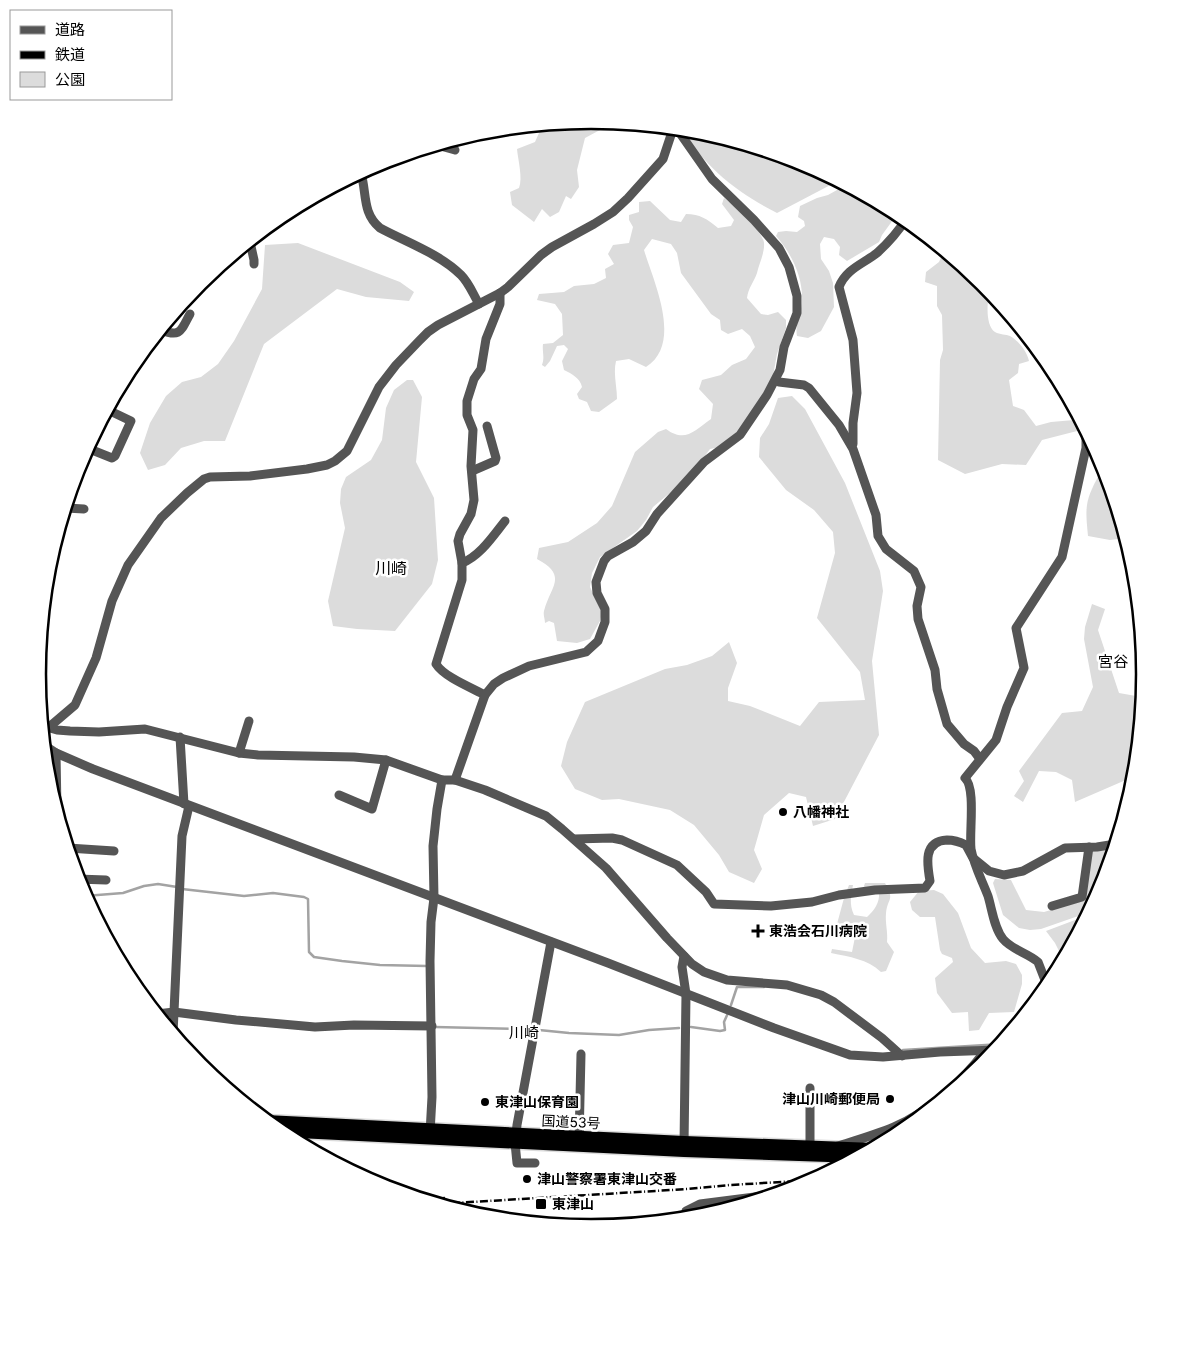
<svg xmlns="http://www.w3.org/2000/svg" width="1183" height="1349" font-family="Inter,'Noto Sans JP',sans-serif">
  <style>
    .green { fill: #dcdcdc }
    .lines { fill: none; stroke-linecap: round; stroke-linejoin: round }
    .stream { stroke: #a3a3a3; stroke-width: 2.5 }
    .highway-casing { stroke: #dbdbdb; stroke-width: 15 }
    .minor { stroke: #555; stroke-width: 9 }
    .highway { stroke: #000; stroke-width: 12 }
    .rail { stroke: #000; stroke-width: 2.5; stroke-dasharray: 8 2.5 1 2.5; stroke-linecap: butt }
    .poi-dot { fill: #000; stroke: #fff; stroke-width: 2 }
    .labels { text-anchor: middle; stroke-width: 5; stroke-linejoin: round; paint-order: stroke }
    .poi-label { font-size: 14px; font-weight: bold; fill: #000; stroke: #fff; text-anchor: start }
    .street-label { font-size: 14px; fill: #000; stroke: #fff }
    .neighbourhood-label { font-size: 15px; fill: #000; stroke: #fff }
    .quarter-label { font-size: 16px; fill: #000; stroke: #fff }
    .rim { fill: none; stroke: #000; stroke-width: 2.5 }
  </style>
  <rect width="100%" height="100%" fill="#fff"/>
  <!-- green -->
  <g class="green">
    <path d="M592,121L613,123L585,138L577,170L579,187L571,199L566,196L559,212L550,217L542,209L534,222L512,205L510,192L519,188C523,178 518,160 517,149L535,142L539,133L536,126L566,123L568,129L578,122Z"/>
    <path d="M682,129L700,131L804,163L838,181L777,213C739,194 704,167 682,129Z"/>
    <path d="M846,185L898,213L882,235L879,242L847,261L839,255L840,247L834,239L824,237L820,244L821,259L829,271L833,283L834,307L821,331L808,338L797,336C795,326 799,319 801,309C806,283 793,255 776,236L778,232L786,231L797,232L805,226L804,221L798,217L800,206L817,198L828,195Z"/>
    <path d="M724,198C734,205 763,231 764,243C765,252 759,264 757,273C754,282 748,288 747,298L761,314L768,315L778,312L786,320V328L777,354L773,376L765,394L740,432L720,447L710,449L689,477L653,507L646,520L637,531L600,557L592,573L590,587L602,612L600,621L590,639L577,643L557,641L554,623L549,621L545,623C545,619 543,615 544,611C550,587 569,576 537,559L539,548L568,542L597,523L612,506L635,452L658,432L666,429C685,443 694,431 711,419L713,404L699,389L702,380L721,375L732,365L746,359L755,347L750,336L742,329L728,334L721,330L720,320L711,314L681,273L677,253L671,244L652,239L644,250C654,283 683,343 646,367L629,359L616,361C613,374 617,386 617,399L599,412L591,411L587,402L579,399L577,394L582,387C580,378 572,374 564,370L562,361L568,349L564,345L557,346L550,361L545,367L542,365C545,357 542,352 543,344L553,343L563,335L562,314L555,304L537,300L539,294L564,292L574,286L594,284L606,278L605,269L614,264L608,254L613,245L629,243L633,227L629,220V215L639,212V202L650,201L670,220L681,222L686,214C700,214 707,219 718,228L731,226L734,220L722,204Z"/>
    <polygon points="298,243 400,282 414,292 409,301 366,297 337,289 264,344 225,441 204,441 181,448 165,465 148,470 140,453 150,423 166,396 182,382 201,377 218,364 234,341 262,289 265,245"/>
    <path d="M944,251L983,283L990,291C987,301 985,325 995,332C1000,335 1006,334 1010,336C1019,341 1027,352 1029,361L1019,364L1018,373L1009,380L1013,406L1024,410L1036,426L1051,422L1074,420L1081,430L1042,440L1026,465L1002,464L965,474L938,460L940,360L943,350L942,315L937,306V286L925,282L926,272L939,262Z"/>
    <polygon points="407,380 413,380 422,397 416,462 434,498 438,560 432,584 395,631 357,629 333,626 328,601 345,528 340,503 341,489 346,477 371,460 382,440 386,408 394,390"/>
    <polygon points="792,396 805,409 845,483 880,571 883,591 872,661 879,735 835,819 813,826 806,797 789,793 764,815 754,850 762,869 754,883 729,872 719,855 694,825 670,810 619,799 602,800 575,789 561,766 567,742 585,702 665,669 687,665 712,656 729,642 737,663 728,688 728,701 750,706 800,726 819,702 865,700 860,672 817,618 835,553 833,532 814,510 786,490 759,457 760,438 769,424 778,398"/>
    <path d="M1100,473L1107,474L1126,538L1110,540L1088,536C1085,505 1085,501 1100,473Z"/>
    <polygon points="1092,604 1105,609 1098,630 1119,693 1136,696 1143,696 1135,776 1075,802 1072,780 1056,772 1039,771 1023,802 1014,796 1024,781 1019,771 1062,713 1082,711 1093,687 1084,639 1085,627"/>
    <path d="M1108,847L1111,850C1110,864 1108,882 1099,894C1096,898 1092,900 1089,906L1092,909L1087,917L1084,914L1041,929L1030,930L1019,928L1003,915L993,883L995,879L1011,880L1026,910L1044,912L1085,900L1092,850Z"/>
    <path d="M865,883H885C895,901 888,897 886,913C885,923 888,932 887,942L894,952L886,971L881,972C867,959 850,957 831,953L832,949L852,952L857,927L837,924L844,898L849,885H853C851,896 849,904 854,915L867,917C874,911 880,902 879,893L868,894L864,886Z"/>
    <polygon points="934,890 943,894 958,913 971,948 985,963 1006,961 1016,964 1022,975 1022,984 1014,1012 989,1013 979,1030 969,1031 968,1012 952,1013 937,993 935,978 953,962 952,958 942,954 940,950 935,917 920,917 912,910 910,902 919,891"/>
    <polygon points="1083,917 1085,920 1064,961 1055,943 1046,931"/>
  </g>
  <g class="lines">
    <!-- stream -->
    <g class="stream">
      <polyline points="182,889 244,896 273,893 304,897 308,899 309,952 314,957 342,961 380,965 427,966"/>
      <polyline points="85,896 123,893 144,886 158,884 177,887"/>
      <polyline points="731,1005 737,987 764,987"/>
      <polyline points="435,1027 527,1029"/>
      <polyline points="691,1027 720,1031 725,1030 724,1022 728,1013"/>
      <polyline points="539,1030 569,1033 619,1035 649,1030 679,1028"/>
      <polyline points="903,1050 1002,1044"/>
    </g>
    <defs>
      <g id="highway">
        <polyline points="266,1121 684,1142 874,1149"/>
        <polyline points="278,1131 684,1151 858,1157"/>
      </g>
    </defs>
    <!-- highway casing -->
    <use href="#highway" class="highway-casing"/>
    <!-- minor -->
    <g class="minor">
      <polyline points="437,145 455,150"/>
      <path d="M361,173C367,194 362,213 380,228C406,242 440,254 461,275C469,283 473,294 479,304"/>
      <polyline points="278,219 285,217 287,212"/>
      <polyline points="250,242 254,260 254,264"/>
      <path d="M161,330C181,338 181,330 190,314"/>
      <polyline points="776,380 779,382 804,385 809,388 839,425 853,449 876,515 878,536 886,549 914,571 921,587 917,606 918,619 935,670 937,689 947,724 964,744 974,751 980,759"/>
      <path d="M853,444V423L857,393L853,340L839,287C846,269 863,264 877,253C888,243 898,232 906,219"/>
      <polyline points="87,448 112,458 115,456 131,421 108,410"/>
      <polyline points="472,471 495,461 496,458 487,426"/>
      <polyline points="66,508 84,509"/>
      <path d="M462,563C480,556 493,536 505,521"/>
      <path d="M485,695C472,688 444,677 436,664L462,580V563L458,541L460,534L471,514L474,500L471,466L473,430L467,415V401L474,379L481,369L486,339L500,304V293"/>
      <polyline points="43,726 57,730 70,731 99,732 145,729 239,753 258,755 354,757 386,760 442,780 455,780 485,790 546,816 562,829 606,868 667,938 692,964 704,972 727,980 787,985 821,995 834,1002 882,1038 902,1056"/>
      <polyline points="48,728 75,705 96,658 112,601 128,565 161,518 187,493 204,479 210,477 250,476 307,469 327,465 335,461 347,451 379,387 396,365 419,341 428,332 438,325 500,293 508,287 541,255 552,247 594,224 613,212 628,198 663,159 673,129"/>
      <polyline points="180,737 184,804"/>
      <polyline points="44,745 56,753 93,769 608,963 774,1028 850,1055 883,1057 940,1052 996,1050"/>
      <polyline points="56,753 57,811"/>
      <polyline points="239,753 249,721"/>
      <polyline points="455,780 485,695 494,684 503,678 529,666 586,652 598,641 605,622 605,609 597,593 596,582 604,561 608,556 633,542 646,531 657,514 704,462 740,435 767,395 780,370 784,347 797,313 797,296 789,267 779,248 754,220 712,179 677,129"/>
      <polyline points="339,795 372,809 386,760"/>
      <path d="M574,839L612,838L622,840L677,865L706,892L714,904L771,906L812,902L839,895L875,890L925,888L930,881C927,864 923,841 947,840C954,840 960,842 966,845L973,858L989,871L1004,875L1023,871L1065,848L1097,847L1116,844"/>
      <polyline points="68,848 114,851"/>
      <polyline points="77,879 106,880"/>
      <polyline points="1052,906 1082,897 1089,847"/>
      <path d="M1044,992L1045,980L1038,962C1028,953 1012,950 1003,939C994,928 992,909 988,896C982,880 974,866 971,849C969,833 976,788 965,778L996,740L1007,707L1024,668L1016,628L1062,557L1086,448V430"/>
      <polyline points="157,1014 174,1012 236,1020 315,1027 354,1025 432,1026"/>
      <polyline points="173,1034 182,836 189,806"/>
      <polyline points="430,1133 432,1097 430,961 431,922 434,898 433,846 437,809 442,780"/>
      <polyline points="579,1141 581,1054"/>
      <polyline points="684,1146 686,994 682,967 684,956"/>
      <polyline points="810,1146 810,1088"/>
      <polyline points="535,1163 517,1163 515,1143 517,1125 551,942"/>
      <path d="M835,1169V1147C854,1141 875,1135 894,1127C930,1111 962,1082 985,1051"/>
      <polyline points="687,1219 686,1211 700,1204 779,1194"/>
    </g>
    <!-- highway -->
    <use href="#highway" class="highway"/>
    <!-- rail -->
    <g class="rail">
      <polyline points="423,1200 446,1198"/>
      <polyline points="438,1204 688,1189 730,1185 815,1180"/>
    </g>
  </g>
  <!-- markers -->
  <g class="poi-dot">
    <circle cx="783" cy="812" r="5"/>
    <path d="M755.5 923.5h5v5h5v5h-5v5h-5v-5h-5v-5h5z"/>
    <circle cx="890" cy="1099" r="5"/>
    <circle cx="485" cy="1102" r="5"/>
    <circle cx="527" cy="1179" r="5"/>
    <rect x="535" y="1198" width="12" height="12" rx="2.5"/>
  </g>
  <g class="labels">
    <!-- poi labels -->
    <g class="poi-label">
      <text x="793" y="817">八幡神社</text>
      <text x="769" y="936">東浩会石川病院</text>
      <text x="880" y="1104" text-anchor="end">津山川崎郵便局</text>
      <text x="495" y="1107">東津山保育園</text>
      <text x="537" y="1184">津山警察署東津山交番</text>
      <text x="552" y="1209">東津山</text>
    </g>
    <!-- street labels -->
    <g class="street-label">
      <text transform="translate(571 1122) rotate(3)" y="5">国道53号</text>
    </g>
    <!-- neighbourhood labels -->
    <g class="neighbourhood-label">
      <text x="1113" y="667">宮谷</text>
      <text x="524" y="1038">川崎</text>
    </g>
    <!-- quarter labels -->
    <g class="quarter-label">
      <text x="391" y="574">川崎</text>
    </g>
  </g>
  <!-- crop -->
  <path d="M0 0H1183V1349H0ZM46 674a545 545 0 1 1 1090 0a545 545 0 1 1-1090 0Z" fill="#fff" fill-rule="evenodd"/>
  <path class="rim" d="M46 674a545 545 0 1 1 1090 0a545 545 0 1 1-1090 0Z"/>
  <!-- legend -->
  <rect x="10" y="10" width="162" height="90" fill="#ffffff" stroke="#999999"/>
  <rect x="20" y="26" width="25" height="8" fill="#555555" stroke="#999999"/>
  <text x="55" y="35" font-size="15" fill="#000000">道路</text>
  <rect x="20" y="51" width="25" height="8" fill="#000000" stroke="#999999"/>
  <text x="55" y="60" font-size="15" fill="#000000">鉄道</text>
  <rect x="20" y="72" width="25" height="15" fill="#dcdcdc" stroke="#999999"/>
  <text x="55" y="85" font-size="15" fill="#000000">公園</text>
</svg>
